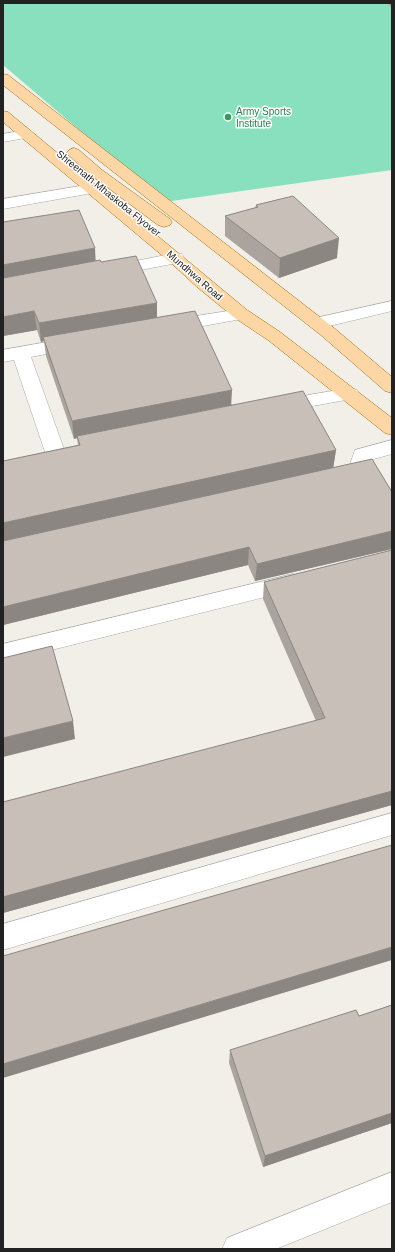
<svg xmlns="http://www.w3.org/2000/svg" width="395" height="1252" font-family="Arial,sans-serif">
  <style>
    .pitch { fill: #88e0be }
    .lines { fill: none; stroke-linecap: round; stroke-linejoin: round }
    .minor-casing { stroke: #a9a9a9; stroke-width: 1 }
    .major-casing { stroke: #a06b00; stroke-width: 1 }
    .minor { fill: #fff; fill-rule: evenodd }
    .major { fill: #fcd6a4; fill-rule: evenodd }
    .wall { fill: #aba49e }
    .shaded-wall { fill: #8b8681 }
    .building { fill: #c7bfb8; stroke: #8b8681 }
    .leisure-dot { fill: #2e9e5b; stroke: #fff; stroke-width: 1.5 }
    .labels { text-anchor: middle; stroke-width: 3; stroke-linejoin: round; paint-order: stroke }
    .far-leisure-label { font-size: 10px; fill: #27864d; stroke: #fff; text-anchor: start }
    .far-street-label { font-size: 10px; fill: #222; stroke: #fff }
  </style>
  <rect width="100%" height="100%" fill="#f2efe9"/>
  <!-- pitch -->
  <polygon class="pitch" points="3,3 392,3 392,170 164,202 3,65"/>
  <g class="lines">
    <defs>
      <g id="minor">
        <polygon points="26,130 31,131 33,134 31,137 3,142 3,134"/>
        <polygon points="92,184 98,186 100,189 98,192 3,209 3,199"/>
        <polygon points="176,253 182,254 184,258 182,262 110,276 104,275 102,271 104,267 110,266"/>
        <polygon points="392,301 392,311 317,329 311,327 308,323 311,319"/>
        <polygon points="241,309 247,310 250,314 247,318 170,332 164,330 161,326 164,322 170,320"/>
        <polygon points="75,337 81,339 84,343 81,347 31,357 65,452 62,457 55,459 48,457 45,452 14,360 3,362 3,350"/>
        <polygon points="350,388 357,390 359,394 357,398 279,412 272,410 270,406 272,402 279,400"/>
        <polygon points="392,440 392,454 370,460 364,477 338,483 331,481 328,476 331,471 349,467 355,450"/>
        <polygon points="293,574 301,576 304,582 301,588 3,662 3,644"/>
        <polygon points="392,813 392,835 3,950 3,924"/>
        <polygon points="392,1172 392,1202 276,1249 222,1249 227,1238"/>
      </g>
      <g id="major">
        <polygon points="3,74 8,75 334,328 392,377 392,393 385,391 322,336 3,85"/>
        <polygon points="3,111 8,112 247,310 280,332 392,418 392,435 385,433 268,340 235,318 197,287 170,262 3,122"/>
        <polygon points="74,148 79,150 102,170 170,219 172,222 170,225 164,227 158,225 92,176 66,153 69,150"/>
      </g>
    </defs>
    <!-- minor casing -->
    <use href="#minor" class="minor-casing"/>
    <!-- major casing -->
    <use href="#major" class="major-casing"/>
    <!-- minor -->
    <use href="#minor" class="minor"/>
    <!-- major -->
    <use href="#major" class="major"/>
  </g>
  <!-- wall -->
  <g class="wall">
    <polygon points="387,3 392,3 392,8"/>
    <polygon points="256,205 337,258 279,278 225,236 225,216 255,208"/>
    <polygon points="3,222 96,261 101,262 157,317 232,405 336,450 333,468 392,492 392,549 255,581 248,565 3,625 3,461 78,445 77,438 74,439 46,356 44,341 41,342 37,330 3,336"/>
    <polygon points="392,232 392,243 391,241"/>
    <polygon points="264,582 392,805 3,913 3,802 316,721 263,599"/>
    <polygon points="392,1005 392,1123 263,1167 229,1063 230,1050 359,1016"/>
  </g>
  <!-- shaded-wall -->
  <g class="shaded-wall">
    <polygon points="339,238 337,258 279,278 280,258"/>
    <polygon points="95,248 96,267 3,284 3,265"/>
    <polygon points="157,303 157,322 43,337 44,341 41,342 39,323"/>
    <polygon points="34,311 37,330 3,336 3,317"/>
    <polygon points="232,390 231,408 77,436 77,438 74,439 72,421"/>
    <polygon points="336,450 333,469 3,541 3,523"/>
    <polygon points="392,531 392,549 255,581 257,564"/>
    <polygon points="249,547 248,565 3,625 3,607"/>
    <polygon points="73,721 75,739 3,757 3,738"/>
    <polygon points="392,791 392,805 3,913 3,897"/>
    <polygon points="392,947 392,960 3,1078 3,1064"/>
    <polygon points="392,1113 392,1123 263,1167 265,1156"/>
  </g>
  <!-- building -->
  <g class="building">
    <polygon points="293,196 339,238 280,258 225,216 258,207 256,205"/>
    <polygon points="79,210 95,248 3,265 3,222"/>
    <polygon points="136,256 157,303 39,323 34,311 3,317 3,278 100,260 101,262"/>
    <polygon points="195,311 232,390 72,421 43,337"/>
    <polygon points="303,391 336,450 3,523 3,461 80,445 77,436"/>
    <polygon points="372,459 392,492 392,531 257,564 249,547 3,607 3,541"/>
    <polygon points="392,550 392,791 3,897 3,802 325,718 264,582"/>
    <polygon points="52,646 73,721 3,738 3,658"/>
    <polygon points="392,845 392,947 3,1064 3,956"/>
    <polygon points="392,1005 392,1113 265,1156 230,1050 356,1010 359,1016"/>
  </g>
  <!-- markers -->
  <circle class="leisure-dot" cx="228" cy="117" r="4"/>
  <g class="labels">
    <!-- far-leisure labels -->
    <g class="far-leisure-label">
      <text x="236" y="115">Army Sports<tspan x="236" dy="12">Institute</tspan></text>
    </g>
    <!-- far-street labels -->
    <g class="far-street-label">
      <text transform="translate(109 193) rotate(39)" y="4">Shreenath Mhaskoba Flyover</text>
      <text transform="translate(195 275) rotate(41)" y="4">Mundhwa Road</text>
    </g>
  </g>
  <!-- border -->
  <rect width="395" height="1252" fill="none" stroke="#222222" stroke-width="8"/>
</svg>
